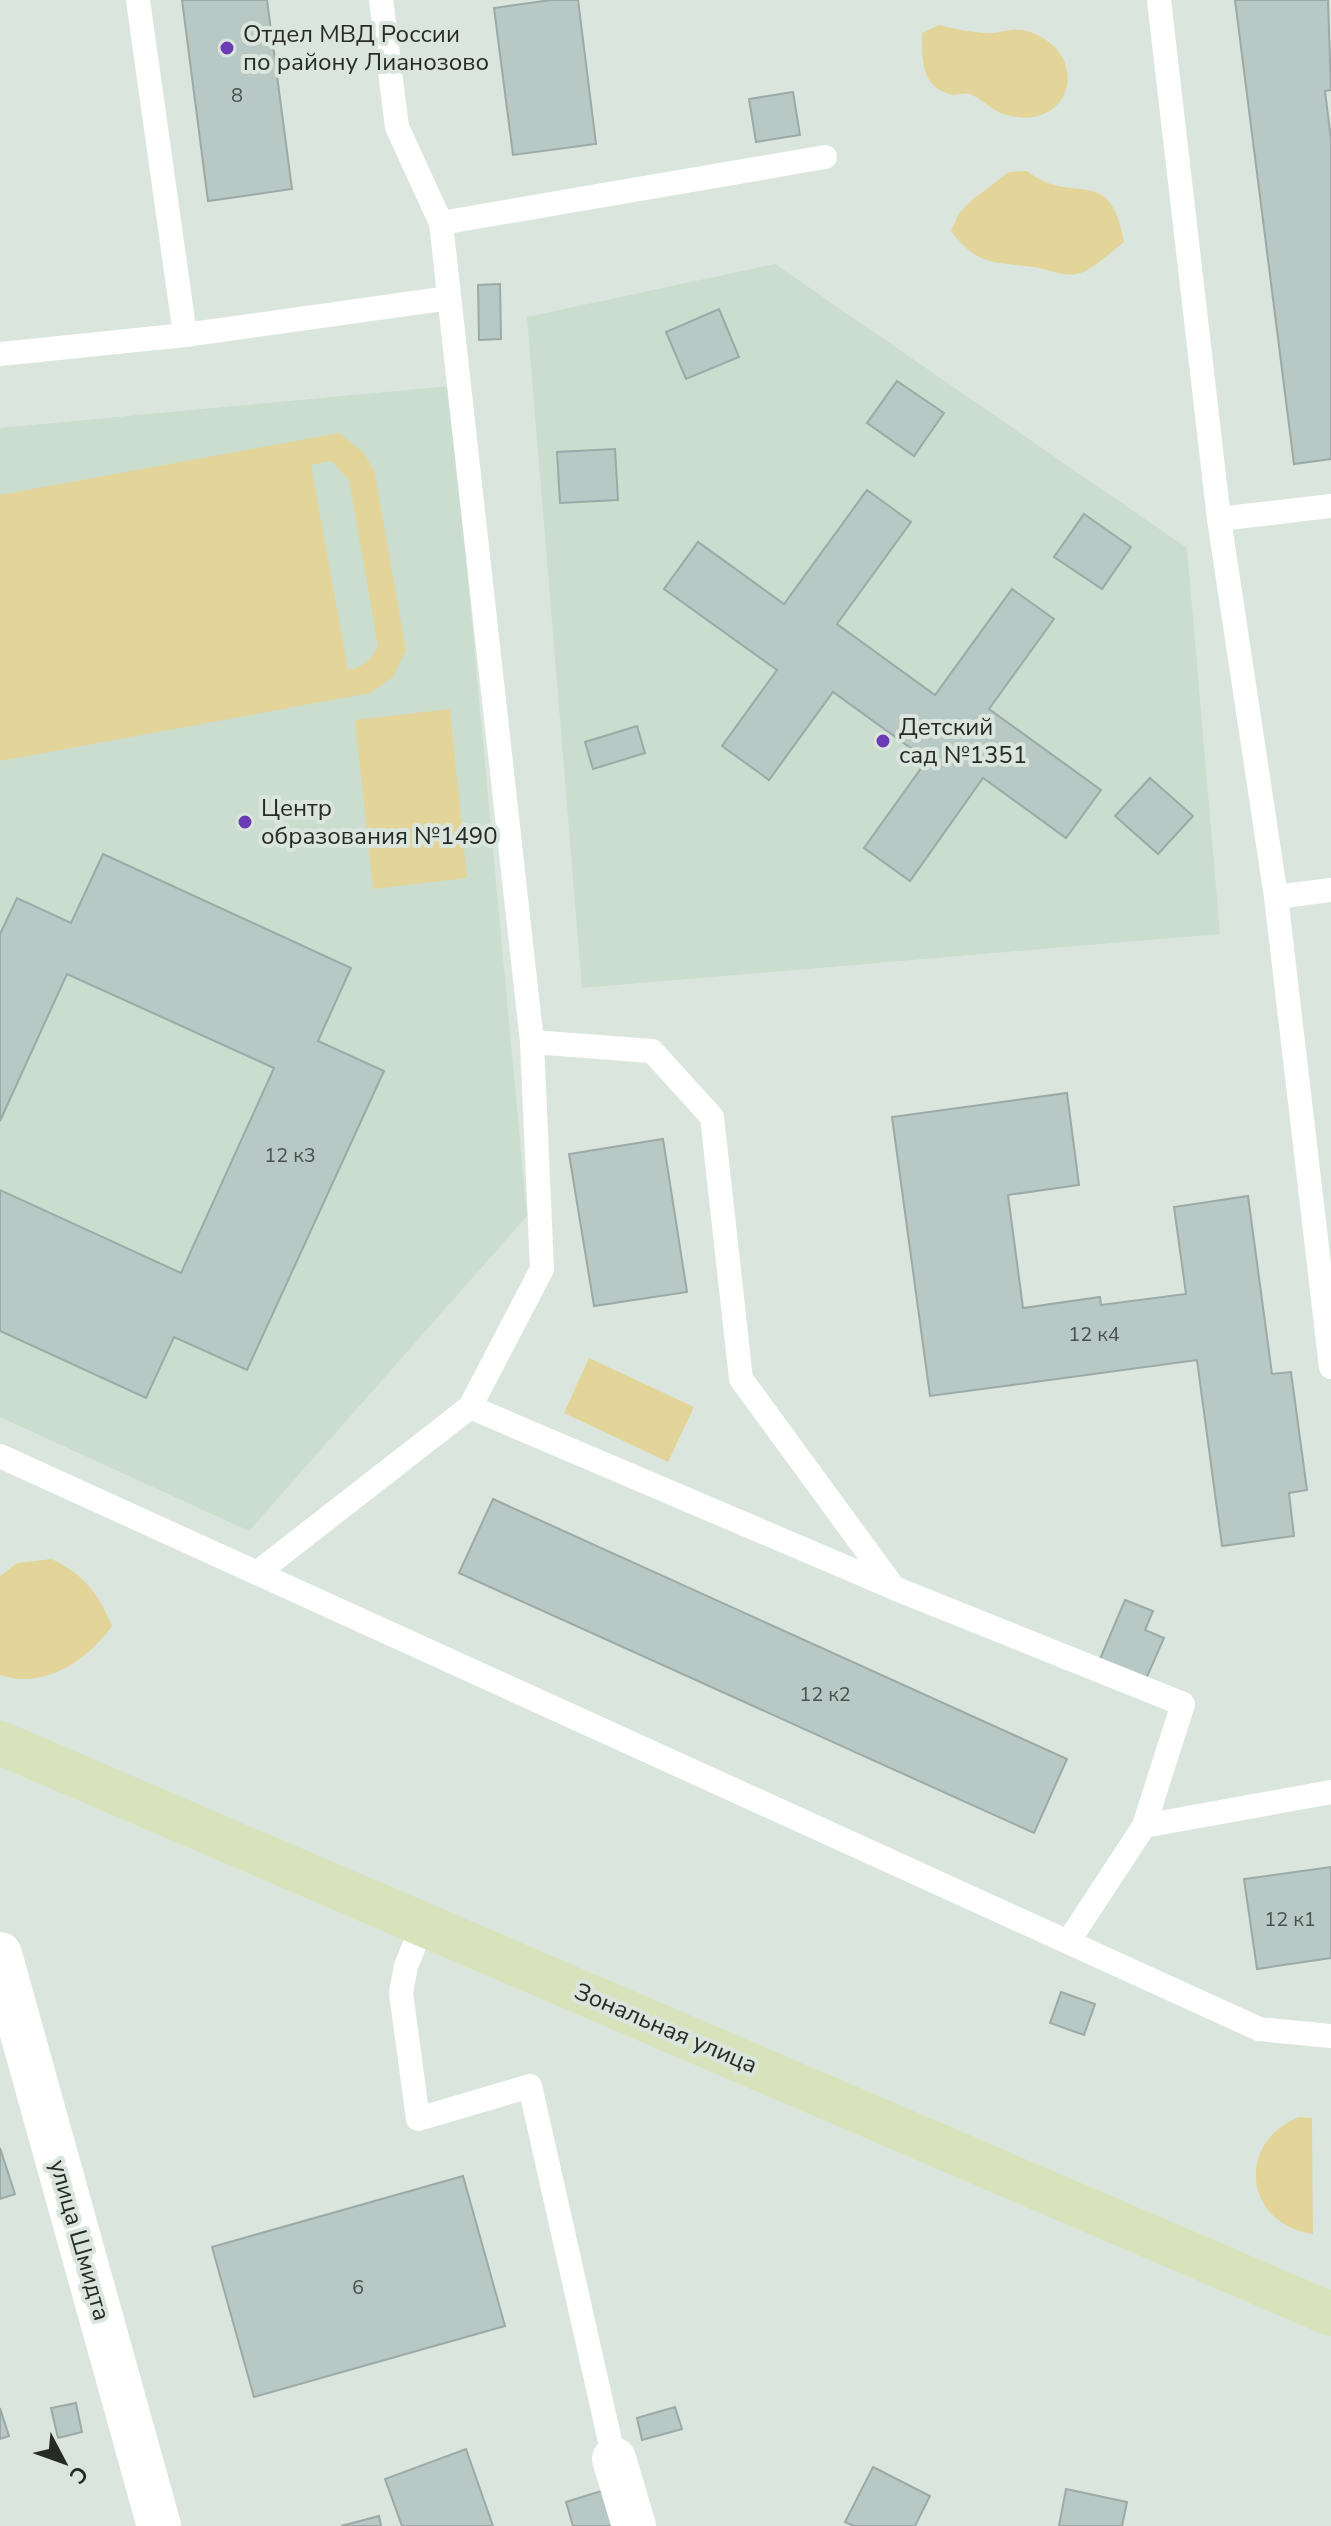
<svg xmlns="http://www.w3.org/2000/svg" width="1331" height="2526" font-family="'Nunito Sans',sans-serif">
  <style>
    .built { fill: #caddcf }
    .green { fill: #e3d59a; fill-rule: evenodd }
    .building { fill: #b8c8c4; stroke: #9baaa7; stroke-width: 2 }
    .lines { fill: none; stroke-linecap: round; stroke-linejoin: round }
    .lane { stroke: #fff; stroke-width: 24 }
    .street { stroke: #fff; stroke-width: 44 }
    .secondary { stroke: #d8e3bc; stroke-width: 44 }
    .poi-dot { fill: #6b3db4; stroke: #dae6dd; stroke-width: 3 }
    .labels { text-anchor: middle; stroke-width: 8; stroke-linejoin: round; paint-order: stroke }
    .number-label { font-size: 20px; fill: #4a524e }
    .poi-label { font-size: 24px; fill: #262b27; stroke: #dae6dd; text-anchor: start }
    .street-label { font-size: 24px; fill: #262b27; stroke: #dae6dd }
  </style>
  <rect width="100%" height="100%" fill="#dae6dd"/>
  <!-- built -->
  <g class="built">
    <polygon points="775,264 1187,548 1220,934 582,988 527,317"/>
    <polygon points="450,386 527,1216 249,1531 0,1417 0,428"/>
  </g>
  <!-- green -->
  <g class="green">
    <path d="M939,25C957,29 976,34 994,33C1008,31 1016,27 1030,32C1094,54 1071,136 1003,114C992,110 983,100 972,95C964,91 956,97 949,94C920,86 922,56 922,33Z"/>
    <path d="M1027,171C1073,208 1110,161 1124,242C1111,252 1097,266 1083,272C1064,279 1052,270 1034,267C995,262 977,266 951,231L959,213L972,200L1009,172Z"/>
    <path d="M339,433L363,452L374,470L406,650L393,677L370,693L0,761V495ZM332,461L349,480L378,646C371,660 364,667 348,670L311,465Z"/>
    <polygon points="450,709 467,878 373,889 355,720"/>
    <polygon points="589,1358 694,1407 668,1462 564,1413"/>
    <path d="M52,1559C84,1575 98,1593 112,1626C87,1661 43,1690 0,1675V1576L17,1563Z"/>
    <path d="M1299,2117L1312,2118L1313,2234C1244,2224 1235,2143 1299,2117Z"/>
  </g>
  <!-- building -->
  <g class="building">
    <polygon points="182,0 267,0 292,189 208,201"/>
    <polygon points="551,0 578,0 596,144 513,155 494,8"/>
    <polygon points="1235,0 1328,0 1331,90 1325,91 1331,139 1331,459 1294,464"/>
    <polygon points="793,92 800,135 756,142 749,99"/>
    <polygon points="500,284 501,339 479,340 478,285"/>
    <polygon points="719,309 739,357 686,379 666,332"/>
    <polygon points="897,381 944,413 914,456 867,423"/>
    <polygon points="615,449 618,500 560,503 557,452"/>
    <polygon points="867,490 911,522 837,624 935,695 1012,589 1054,619 989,709 1101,790 1066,838 983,778 910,881 864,848 927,760 833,692 769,780 722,746 777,670 664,589 698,542 784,604"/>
    <polygon points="1084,514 1131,547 1102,589 1054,557"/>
    <polygon points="637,726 645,753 593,769 585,742"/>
    <polygon points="1150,778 1193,816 1158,854 1115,816"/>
    <polygon points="103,854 351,968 318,1041 384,1071 247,1370 174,1337 146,1398 0,1331 0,1190 181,1273 274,1068 67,974 0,1121 0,934 17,898 71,923"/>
    <polygon points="1067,1093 1079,1185 1008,1195 1023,1308 1100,1297 1101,1305 1186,1294 1174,1207 1248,1196 1272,1374 1291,1372 1307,1490 1289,1493 1294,1536 1222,1546 1197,1360 930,1396 892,1117"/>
    <polygon points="663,1139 687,1292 594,1306 569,1154"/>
    <polygon points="493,1499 1067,1759 1034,1833 459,1573"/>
    <polygon points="1125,1600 1153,1611 1145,1630 1164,1638 1146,1679 1100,1659"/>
    <polygon points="1331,1867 1331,1958 1257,1969 1244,1879"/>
    <polygon points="1061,1992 1095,2004 1084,2035 1050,2023"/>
    <polygon points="0,2148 15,2194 0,2199"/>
    <polygon points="463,2176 505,2326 254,2397 212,2247"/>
    <polygon points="76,2403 82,2432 58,2438 51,2408"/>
    <polygon points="675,2407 682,2429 642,2440 637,2418"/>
    <polygon points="0,2408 9,2436 0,2439"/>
    <polygon points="466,2449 493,2526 402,2526 385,2479"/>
    <polygon points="873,2467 930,2496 915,2526 854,2526 845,2522"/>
    <polygon points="608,2489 620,2526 573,2526 566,2502"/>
    <polygon points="1066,2489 1127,2502 1122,2526 1059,2526"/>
    <polygon points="379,2516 381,2526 341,2526"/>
  </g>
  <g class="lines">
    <!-- lane -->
    <g class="lane">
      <polyline points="138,0 185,335"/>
      <polyline points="381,0 397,127 441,223"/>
      <polyline points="1159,0 1219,519 1276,897"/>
      <polyline points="825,157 441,223 532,1042 652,1051 712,1117 741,1379 894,1588 1183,1704 1144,1826 1331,1792"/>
      <polyline points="0,354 185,335 449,298"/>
      <polyline points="1219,519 1331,506"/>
      <polyline points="1331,890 1276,897 1331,1367"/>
      <polyline points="470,1407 542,1269 532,1042"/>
      <polyline points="0,1456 1259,2029 1331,2036"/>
      <polyline points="257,1573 470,1407 892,1587"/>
      <polyline points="423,1924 406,1966 401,1993 418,2119 530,2086 614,2459"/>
      <polyline points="1068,1942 1144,1826"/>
    </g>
    <!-- street -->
    <g class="street">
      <polyline points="0,1954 159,2526"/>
      <polyline points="614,2459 634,2526"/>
    </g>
    <!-- secondary -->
    <polyline class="secondary" points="0,1743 1331,2314"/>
  </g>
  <!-- markers -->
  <g class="poi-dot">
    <circle cx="227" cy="48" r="8"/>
    <circle cx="883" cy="741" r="8"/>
    <circle cx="245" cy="822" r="8"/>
  </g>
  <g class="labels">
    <!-- number labels -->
    <g class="number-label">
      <text x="237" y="102">8</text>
      <text x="290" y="1162">12 к3</text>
      <text x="1094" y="1341">12 к4</text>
      <text x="825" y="1701">12 к2</text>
      <text x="1290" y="1926">12 к1</text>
      <text x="358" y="2294">6</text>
    </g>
    <!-- poi labels -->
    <g class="poi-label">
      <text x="243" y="42">Отдел МВД России<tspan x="243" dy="28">по району Лианозово</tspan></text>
      <text x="899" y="735">Детский<tspan x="899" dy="28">сад №1351</tspan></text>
      <text x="261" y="816">Центр<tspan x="261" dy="28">образования №1490</tspan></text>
    </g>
    <!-- street labels -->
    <g class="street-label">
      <text transform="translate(666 2028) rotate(23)" y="8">Зональная улица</text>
      <text transform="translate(80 2240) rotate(74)" y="8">улица Шмидта</text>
    </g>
  </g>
  <!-- north arrow -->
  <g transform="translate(64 2462) rotate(131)" stroke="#dae6dd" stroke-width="6" paint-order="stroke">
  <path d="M0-6L14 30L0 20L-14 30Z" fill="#262b27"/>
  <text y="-12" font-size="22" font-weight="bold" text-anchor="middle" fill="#262b27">С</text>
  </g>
</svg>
